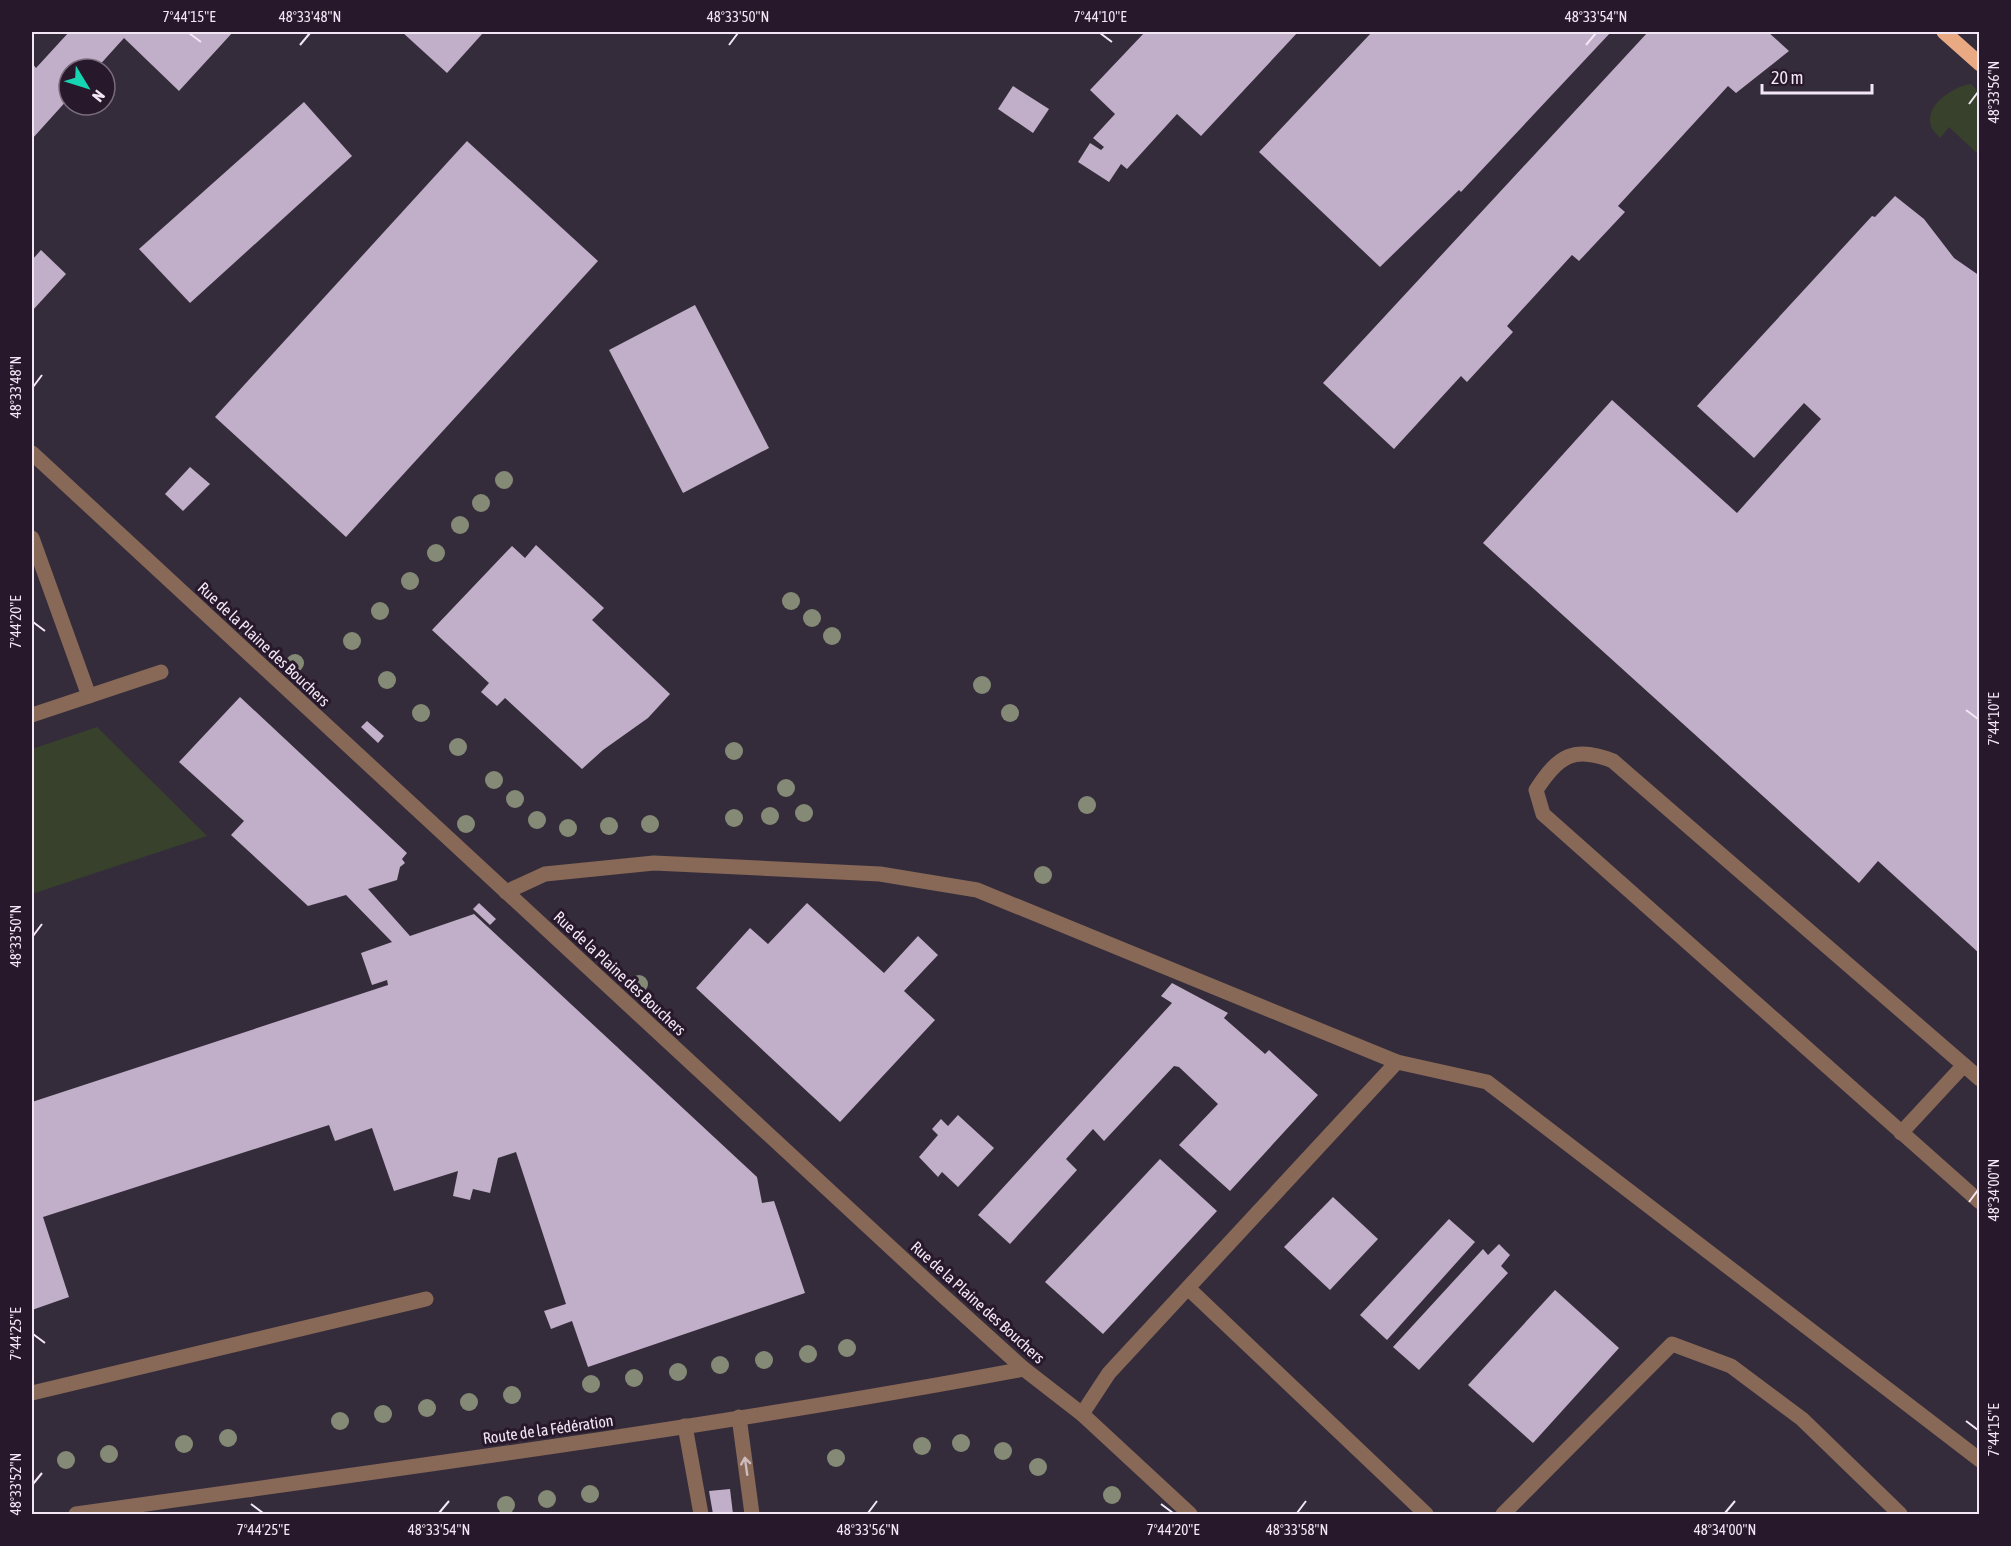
<svg xmlns="http://www.w3.org/2000/svg" width="2011" height="1546" font-family="'Asap Condensed',sans-serif">
  <style>
    .industrial { fill: #352c3b; fill-rule: evenodd }
    .green { fill: #38412b }
    .building { fill: #c1aec9 }
    .lines { fill: none; stroke-linecap: round; stroke-linejoin: round }
    .minor { stroke: #886957; stroke-width: 15 }
    .major { stroke: #e8a983; stroke-width: 15 }
    .tree { fill: #858a76 }
    .oneway { stroke: #cebbbe }
    .ticks { fill: none; stroke: #f3e7f5; stroke-width: 2 }
    .labels { text-anchor: middle; stroke-width: 6; stroke-linejoin: round; paint-order: stroke }
    .street-label { font-size: 16px; fill: #f3e7f5; stroke: #28182c }
    .neatline { fill: none; stroke: #f3e7f5; stroke-width: 2 }
    .ticks-label { font-size: 15px; text-anchor: middle; fill: #f3e7f5 }
  </style>
  <rect width="100%" height="100%" fill="#322136"/>
  <!-- industrial -->
  <path class="industrial" d="M32,32H1979V1514H32ZM69,69H105V105H69Z"/>
  <!-- green -->
  <g class="green">
    <path d="M1971,84L1979,92V155L1949,127L1940,138C1937,134 1932,130 1931,126C1924,105 1954,86 1971,84Z"/>
    <polygon points="97,727 207,836 32,894 32,749"/>
  </g>
  <!-- building -->
  <g class="building">
    <polygon points="69,32 233,32 179,91 124,38 96,69 69,69 69,98 32,139 32,63 36,68"/>
    <polygon points="402,32 481,32 483,33 447,73"/>
    <polygon points="1145,32 1298,32 1201,136 1177,114 1127,169 1121,164 1109,182 1078,162 1090,143 1101,150 1104,147 1093,138 1115,114 1090,90"/>
    <polygon points="1372,32 1611,32 1461,192 1459,190 1380,267 1259,152"/>
    <polygon points="1648,32 1768,32 1789,51 1736,93 1728,86 1618,206 1625,212 1579,261 1572,255 1507,326 1513,332 1467,382 1461,376 1394,449 1323,383"/>
    <polygon points="1013,86 1049,109 1033,133 998,109"/>
    <polygon points="304,102 352,156 190,303 139,249"/>
    <polygon points="467,141 598,261 346,537 215,417"/>
    <polygon points="1895,196 1924,219 1954,258 1980,276 1980,678 1977,681 1980,683 1980,954 1878,861 1859,883 1483,543 1612,400 1737,513 1821,419 1804,403 1754,458 1697,406 1872,216 1875,217"/>
    <polygon points="41,250 66,274 32,311 32,260"/>
    <polygon points="695,305 769,448 683,493 609,350"/>
    <polygon points="190,467 210,484 183,511 165,494"/>
    <polygon points="536,545 604,608 592,620 670,694 648,718 603,750 582,769 505,698 497,706 481,692 489,683 432,630 512,546 525,558"/>
    <polygon points="240,697 407,853 402,859 405,863 400,867 397,880 368,889 410,936 474,914 757,1177 762,1203 774,1201 805,1293 588,1367 572,1321 551,1329 544,1311 566,1304 516,1152 498,1158 490,1193 473,1189 470,1200 453,1196 458,1171 394,1191 372,1128 335,1141 329,1125 43,1217 69,1297 32,1310 32,1102 388,985 387,980 372,985 361,953 392,942 346,895 308,906 231,835 244,821 179,762"/>
    <polygon points="367,721 384,736 378,743 361,727"/>
    <polygon points="479,903 496,919 490,925 473,909"/>
    <polygon points="807,903 884,973 918,936 938,955 904,991 935,1020 840,1122 696,988 750,928 768,944"/>
    <polygon points="1172,983 1228,1013 1224,1018 1265,1054 1269,1050 1318,1095 1230,1191 1179,1145 1218,1104 1179,1067 1174,1066 1104,1141 1093,1129 1066,1159 1077,1170 1010,1244 978,1215 1172,1003 1161,996"/>
    <polygon points="958,1115 994,1148 958,1187 942,1172 938,1177 919,1157 938,1135 932,1129 941,1119 948,1126"/>
    <polygon points="1160,1159 1217,1211 1103,1334 1045,1282"/>
    <polygon points="1333,1197 1378,1239 1330,1290 1284,1247"/>
    <polygon points="1449,1219 1475,1242 1387,1340 1360,1315"/>
    <polygon points="1499,1244 1510,1255 1501,1266 1508,1273 1419,1370 1393,1347 1483,1249 1488,1255"/>
    <polygon points="1555,1290 1619,1348 1533,1443 1468,1385"/>
    <polygon points="730,1489 733,1514 713,1514 709,1491"/>
  </g>
  <g class="lines">
    <!-- minor -->
    <g class="minor">
      <polyline points="32,453 941,1294 1024,1369 1082,1414 1190,1514"/>
      <polyline points="32,538 89,696"/>
      <polyline points="32,715 161,672"/>
      <polyline points="506,892 545,874 654,863 880,874 977,890 1397,1062"/>
      <path d="M1980,1079L1613,761C1574,745 1558,756 1536,790L1543,814L1980,1202"/>
      <polyline points="1901,1133 1964,1065"/>
      <polyline points="1188,1288 1426,1514"/>
      <polyline points="32,1393 426,1299"/>
      <polyline points="1082,1414 1109,1373 1397,1062 1487,1082 1980,1460"/>
      <polyline points="739,1417 752,1514"/>
      <polyline points="685,1426 701,1514"/>
      <path d="M76,1514C393,1469 710,1428 1024,1369"/>
      <polyline points="1503,1514 1672,1344 1731,1366 1802,1419 1900,1514"/>
    </g>
    <!-- major -->
    <polyline class="major" points="1944,32 1980,64"/>
  </g>
  <!-- trees -->
  <g class="tree">
    <circle cx="504" cy="480" r="9"/>
    <circle cx="481" cy="503" r="9"/>
    <circle cx="460" cy="525" r="9"/>
    <circle cx="436" cy="553" r="9"/>
    <circle cx="410" cy="581" r="9"/>
    <circle cx="791" cy="601" r="9"/>
    <circle cx="380" cy="611" r="9"/>
    <circle cx="812" cy="618" r="9"/>
    <circle cx="832" cy="636" r="9"/>
    <circle cx="352" cy="641" r="9"/>
    <circle cx="295" cy="663" r="9"/>
    <circle cx="387" cy="680" r="9"/>
    <circle cx="982" cy="685" r="9"/>
    <circle cx="421" cy="713" r="9"/>
    <circle cx="1010" cy="713" r="9"/>
    <circle cx="458" cy="747" r="9"/>
    <circle cx="734" cy="751" r="9"/>
    <circle cx="494" cy="780" r="9"/>
    <circle cx="786" cy="788" r="9"/>
    <circle cx="515" cy="799" r="9"/>
    <circle cx="1087" cy="805" r="9"/>
    <circle cx="804" cy="813" r="9"/>
    <circle cx="770" cy="816" r="9"/>
    <circle cx="734" cy="818" r="9"/>
    <circle cx="537" cy="820" r="9"/>
    <circle cx="466" cy="824" r="9"/>
    <circle cx="650" cy="824" r="9"/>
    <circle cx="609" cy="826" r="9"/>
    <circle cx="568" cy="828" r="9"/>
    <circle cx="1043" cy="875" r="9"/>
    <circle cx="639" cy="984" r="9"/>
    <circle cx="847" cy="1348" r="9"/>
    <circle cx="808" cy="1354" r="9"/>
    <circle cx="764" cy="1360" r="9"/>
    <circle cx="720" cy="1365" r="9"/>
    <circle cx="678" cy="1372" r="9"/>
    <circle cx="634" cy="1378" r="9"/>
    <circle cx="591" cy="1384" r="9"/>
    <circle cx="512" cy="1395" r="9"/>
    <circle cx="469" cy="1402" r="9"/>
    <circle cx="427" cy="1408" r="9"/>
    <circle cx="383" cy="1414" r="9"/>
    <circle cx="340" cy="1421" r="9"/>
    <circle cx="228" cy="1438" r="9"/>
    <circle cx="961" cy="1443" r="9"/>
    <circle cx="184" cy="1444" r="9"/>
    <circle cx="922" cy="1446" r="9"/>
    <circle cx="1003" cy="1451" r="9"/>
    <circle cx="109" cy="1454" r="9"/>
    <circle cx="836" cy="1458" r="9"/>
    <circle cx="66" cy="1460" r="9"/>
    <circle cx="1038" cy="1467" r="9"/>
    <circle cx="590" cy="1494" r="9"/>
    <circle cx="1112" cy="1495" r="9"/>
    <circle cx="547" cy="1499" r="9"/>
    <circle cx="506" cy="1505" r="9"/>
  </g>
  <!-- one-way arrows -->
  <defs><path id="oneway-shaft" d="M-6 0H5M1.5-3L5.5 0L1.5 3" fill="none" stroke-width="1.6" stroke-linecap="round" stroke-linejoin="round" transform="scale(1.5)"/></defs>
  <use class="oneway" href="#oneway-shaft" transform="translate(746 1466) rotate(-98)"/>
  <!-- ticks -->
  <path class="ticks" d="M189,33L201,42M1100,33L1112,42M300,45L310,33M729,45L738,33M1586,45L1596,33M1969,104L1978,92M33,387L42,375M33,622L45,631M1966,710L1978,719M33,936L42,924M1969,1202L1978,1190M33,1334L45,1343M1966,1421L1978,1430M33,1484L42,1473M251,1504L263,1513M1161,1504L1173,1513M439,1513L449,1501M868,1513L877,1501M1297,1513L1306,1501M1725,1513L1735,1501"/>
  <g class="labels">
    <!-- street labels -->
    <g class="street-label">
      <text transform="translate(264 644) rotate(43)" y="6">Rue de la Plaine des Bouchers</text>
      <text transform="translate(620 973) rotate(43)" y="6">Rue de la Plaine des Bouchers</text>
      <text transform="translate(978 1302) rotate(42)" y="6">Rue de la Plaine des Bouchers</text>
      <text transform="translate(548 1429) rotate(-8)" y="6">Route de la Fédération</text>
    </g>
  </g>
  <!-- border -->
  <rect width="2011" height="1546" fill="none" stroke="#28182c" stroke-width="66"/>
  <!-- north arrow -->
  <g transform="translate(87 87) rotate(128)"><circle r="28" fill="#28182c" stroke="#796b7c" stroke-width="1.5"/>
  <path d="M0-4.5L10 22L0 15L-10 22Z" fill="#16d5b3"/>
  <text y="-9" font-size="16" font-weight="bold" text-anchor="middle" fill="#f3e7f5">N</text>
  </g>
  <!-- scale -->
  <path d="M1762 84v9h110v-9" fill="none" stroke="#f3e7f5" stroke-width="3"/>
  <text x="1771" y="84" font-size="18" fill="#f3e7f5" stroke="#28182c" stroke-width="4.5" paint-order="stroke">20 m</text>
  <rect x="33" y="33" width="1945" height="1480" class="neatline"/>
  <g class="ticks-label">
    <text x="189" y="22">7°44'15"E</text>
    <text x="310" y="22">48°33'48"N</text>
    <text x="738" y="22">48°33'50"N</text>
    <text x="1100" y="22">7°44'10"E</text>
    <text x="1596" y="22">48°33'54"N</text>
    <text transform="translate(1994 92) rotate(-90)" y="5">48°33'56"N</text>
    <text transform="translate(16 387) rotate(-90)" y="5">48°33'48"N</text>
    <text transform="translate(16 622) rotate(-90)" y="5">7°44'20"E</text>
    <text transform="translate(1994 719) rotate(-90)" y="5">7°44'10"E</text>
    <text transform="translate(16 936) rotate(-90)" y="5">48°33'50"N</text>
    <text transform="translate(1994 1190) rotate(-90)" y="5">48°34'00"N</text>
    <text transform="translate(16 1334) rotate(-90)" y="5">7°44'25"E</text>
    <text transform="translate(1994 1430) rotate(-90)" y="5">7°44'15"E</text>
    <text transform="translate(16 1484) rotate(-90)" y="5">48°33'52"N</text>
    <text x="263" y="1535">7°44'25"E</text>
    <text x="439" y="1535">48°33'54"N</text>
    <text x="868" y="1535">48°33'56"N</text>
    <text x="1173" y="1535">7°44'20"E</text>
    <text x="1297" y="1535">48°33'58"N</text>
    <text x="1725" y="1535">48°34'00"N</text>
  </g>
</svg>
